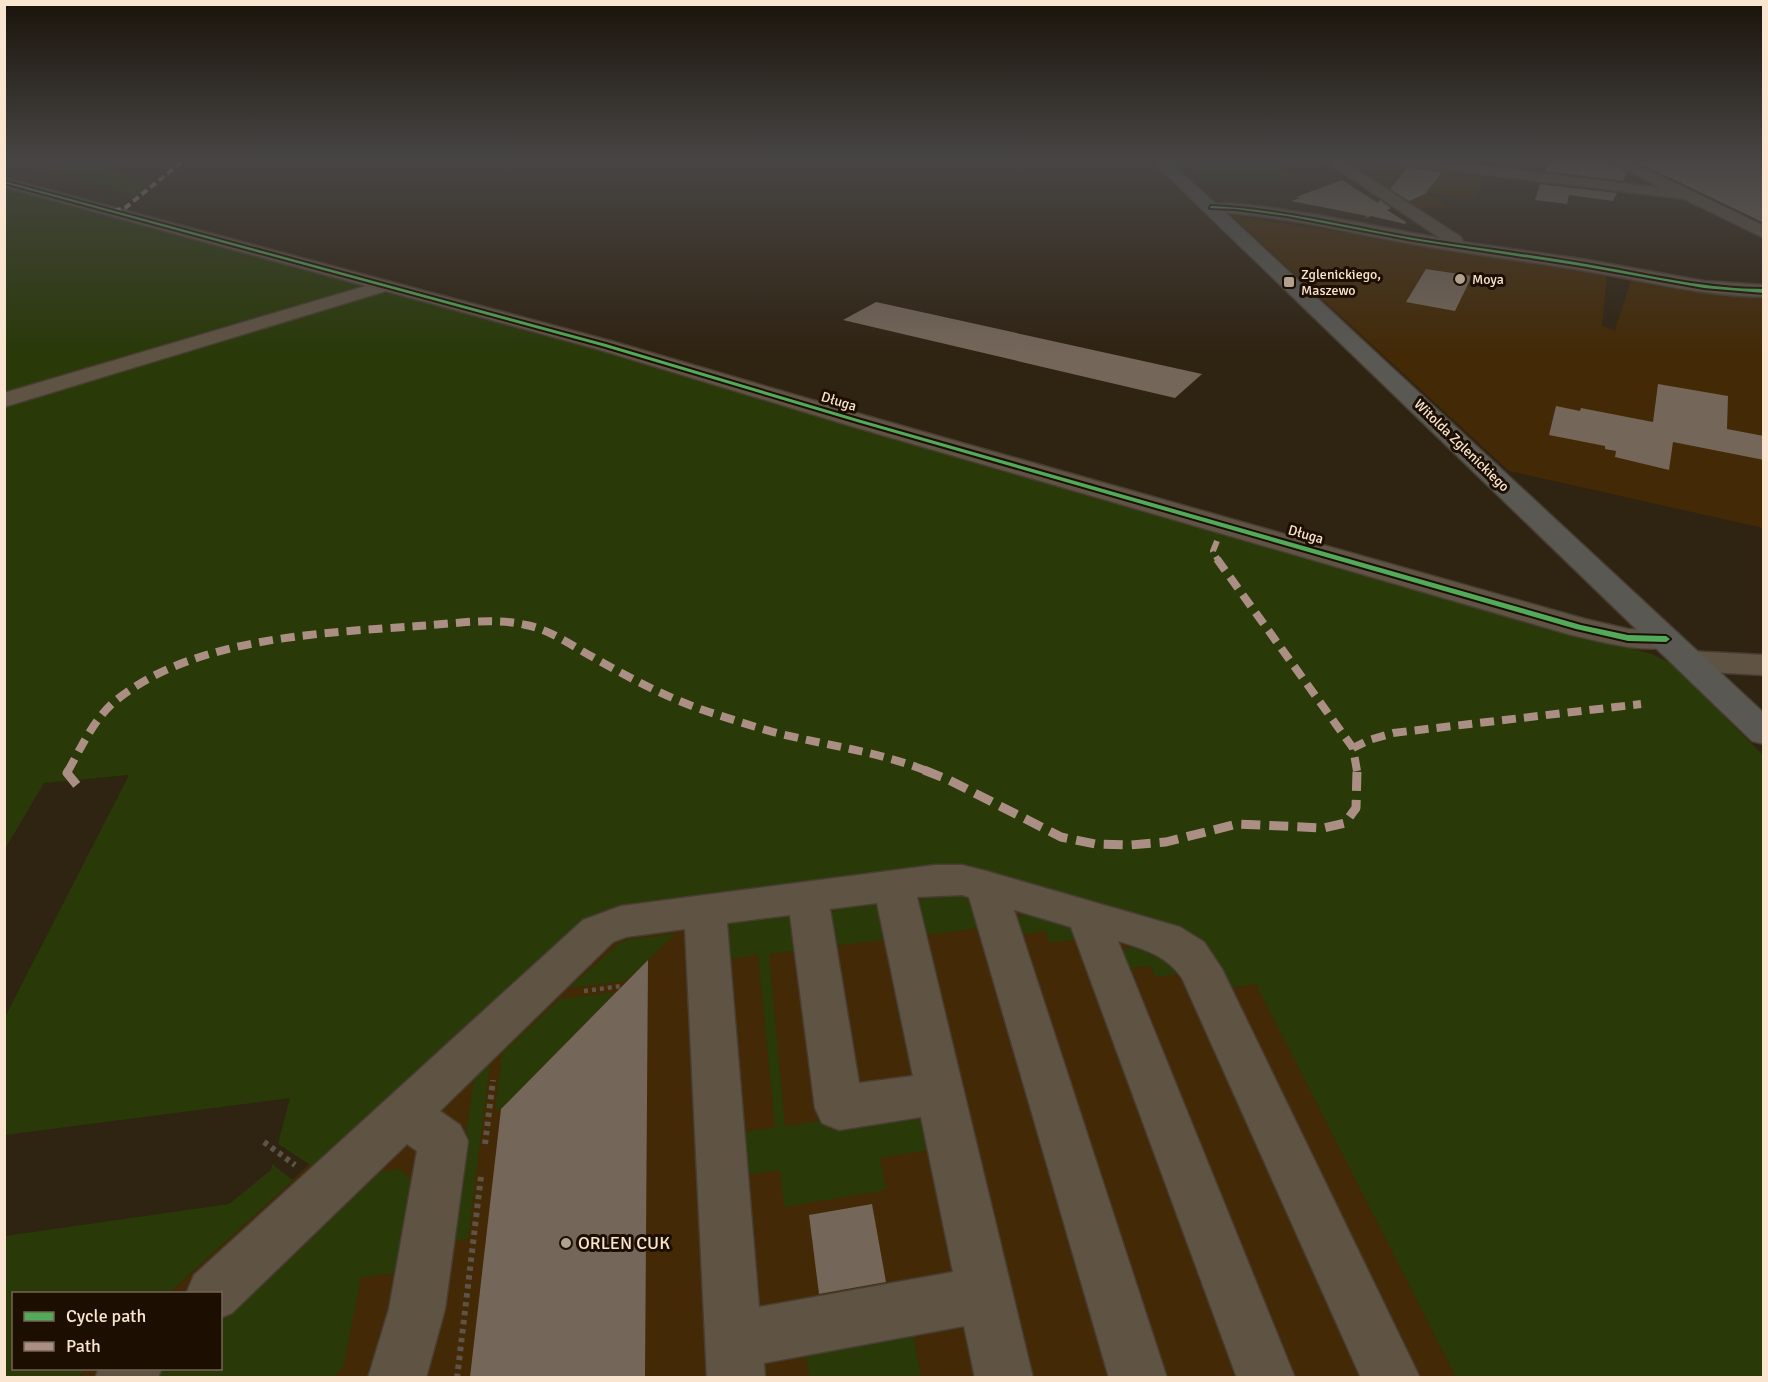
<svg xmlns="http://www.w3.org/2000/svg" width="1768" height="1382" font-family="Signika,sans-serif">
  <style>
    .built { fill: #432906 }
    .green { fill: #293908 }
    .building { fill: #746659 }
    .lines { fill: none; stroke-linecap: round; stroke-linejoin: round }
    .minor-casing { stroke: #473d31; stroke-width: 3 }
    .major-casing { stroke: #473d31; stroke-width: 3 }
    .path-far1 { stroke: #5d5346; stroke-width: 4.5; stroke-dasharray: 4 4; stroke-linecap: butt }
    .path { stroke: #5d5346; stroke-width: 6; stroke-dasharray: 4.5 4.5; stroke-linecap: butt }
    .minor { fill: #5f5344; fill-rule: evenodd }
    .major { fill: #5a5853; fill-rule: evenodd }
    .quiet-far3 { stroke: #ac8f84; stroke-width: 4; stroke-dasharray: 7 4; stroke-linecap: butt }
    .quiet-far2 { stroke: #ac8f84; stroke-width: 6; stroke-dasharray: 11 6; stroke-linecap: butt }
    .quiet-far1 { stroke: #ac8f84; stroke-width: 8; stroke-dasharray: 14 8; stroke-linecap: butt }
    .quiet { stroke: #ac8f84; stroke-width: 9; stroke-dasharray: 19 9; stroke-linecap: butt }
    .cycleway-casing { stroke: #1c0f02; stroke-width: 4 }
    .cycleway { fill: #51ab58; fill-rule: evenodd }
    .poi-dot { fill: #b2a18e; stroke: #1c0f02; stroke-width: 2 }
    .labels { text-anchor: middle; stroke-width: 6; stroke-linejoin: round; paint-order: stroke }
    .far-poi-label { font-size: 14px; fill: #f9e5d0; stroke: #1c0f02; text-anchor: start }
    .far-street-label { font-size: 14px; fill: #f9e5d0; stroke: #1c0f02 }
    .near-poi-label { font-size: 18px; fill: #f9e5d0; stroke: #1c0f02; text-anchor: start }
  </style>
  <rect width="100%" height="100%" fill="#2f2312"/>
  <!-- built -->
  <g class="built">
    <polygon points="1343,160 1380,160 1489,175 1473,200 1429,193 1449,207 1417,208"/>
    <polygon points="1231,215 1607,273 1602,326 1615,330 1631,280 1763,299 1763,528 1509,471"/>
    <polygon points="977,859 1357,968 1598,1378 78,1378 88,1369 220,1368 220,1294 169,1293 591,905"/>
  </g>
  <!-- green -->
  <g class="green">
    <polygon points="5,160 71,160 157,181 136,196 133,196 111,187 93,185 76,178 31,167 5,167"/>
    <polygon points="1185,165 1281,168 1297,179 1207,181"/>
    <polygon points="4,186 375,286 359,291 342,292 5,392"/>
    <path d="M397,293L579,343L1604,643C1620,647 1638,649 1654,655C1683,667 1705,693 1727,714L1723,715L1763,755V1377H1456L1256,984L1228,988L1167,926L977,868L945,867L618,906L596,913L582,922L318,1170L278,1144L290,1098L5,1135V1017L129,775L44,783L5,849V404L373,294Z"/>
    <path d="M953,892C976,898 974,907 980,928L925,935C915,898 913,898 953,892Z"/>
    <polygon points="869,903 878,904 890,939 833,946 829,919 831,913 843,905"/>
    <polygon points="1026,913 1068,925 1076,939 1050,943 1045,931 1018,935 1016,919"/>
    <polygon points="784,914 794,920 799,950 769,954 785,1126 891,1111 909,1112 923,1119 934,1149 880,1158 886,1190 784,1207 780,1170 744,1175 740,1133 775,1127 758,955 730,959 728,926 731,922"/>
    <polygon points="675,934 626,981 569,988 621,942 629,939"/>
    <polygon points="1132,947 1172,957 1184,973 1156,977 1150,966 1123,969 1121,953 1125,949"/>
    <polygon points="616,992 501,1109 495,1110 502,1053 560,999"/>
    <polygon points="491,1055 468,1239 452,1241 474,1075"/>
    <polygon points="272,1164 293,1180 169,1293 14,1294 14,1368 88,1369 78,1377 5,1377 5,1236 229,1204 271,1170"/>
    <polygon points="400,1169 419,1187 404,1272 361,1277 343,1367 333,1377 153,1378 163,1369 220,1368 221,1312 367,1174"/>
    <polygon points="912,1327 921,1377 809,1377 805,1346"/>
  </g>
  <!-- building -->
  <g class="building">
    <polygon points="1549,161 1607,161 1627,172 1623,181 1545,171"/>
    <polygon points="1635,161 1764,161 1764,223"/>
    <polygon points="1408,167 1442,172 1425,194 1409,201 1390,189"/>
    <polygon points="1342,180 1378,203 1380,200 1391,208 1387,210 1406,222 1405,224 1371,216 1364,219 1367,216 1291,201 1300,198 1296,197"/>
    <polygon points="1540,184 1617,193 1613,201 1569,195 1567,204 1535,200"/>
    <polygon points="1426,269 1472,276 1455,311 1406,302"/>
    <polygon points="876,302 1202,374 1175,398 843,320"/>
    <polygon points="1658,384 1728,396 1727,429 1764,436 1764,460 1673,442 1669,470 1615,457 1616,451 1605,449 1605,446 1549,435 1556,406 1580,411 1581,408 1653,422"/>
    <polygon points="648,960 645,1377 470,1377 501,1109"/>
    <polygon points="872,1204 886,1282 819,1294 809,1215"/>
  </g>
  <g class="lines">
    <defs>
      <g id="minor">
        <path d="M1324,160H1341L1461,237L1463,242L1582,259L1704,281L1764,285V297C1707,296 1653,283 1597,273C1536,262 1474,255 1413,244C1345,232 1280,215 1211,212L1203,207C1217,191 1408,233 1440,238Z"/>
        <polygon points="1392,160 1435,160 1661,188 1609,160 1627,160 1764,226 1764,238 1684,199 1399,164"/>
        <path d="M4,178L611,341L867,416L1585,619L1628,629L1666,630L1677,632L1682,639L1677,646C1641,654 1603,642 1568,634L851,426L597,349L386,291L4,407V393L366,286L4,187Z"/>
        <polygon points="1688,651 1764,655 1764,675 1688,671 1677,668 1672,661 1677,654"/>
        <path d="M935,865H962L986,871L1180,927L1204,942L1222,969L1420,1378H1361L1182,978C1166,955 1144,949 1118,941L1295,1378H1237L1071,927L1014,910L1167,1378H1109L969,897L962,895L917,897L1033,1378H975L964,1326L764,1363L765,1378H707L685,929L626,937L613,942L440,1111L460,1125L468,1141L445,1309L426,1378H368L389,1309L417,1151L407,1144L232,1313L220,1318V1294H186L194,1275L583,920L621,906ZM877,903L913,1076L859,1083L830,909ZM790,915L815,1108L822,1123L839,1130L921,1117L953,1272L759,1307L727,923Z"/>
        <polygon points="99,1368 162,1368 158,1378 95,1378"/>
      </g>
      <polygon id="major" points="1151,160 1167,160 1216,204 1764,713 1764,744 1752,741"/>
    </defs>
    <!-- minor casing -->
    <use href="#minor" class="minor-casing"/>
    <!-- major casing -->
    <use href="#major" class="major-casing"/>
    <!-- path-far1 -->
    <polyline class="path-far1" points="584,991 622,986"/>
    <!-- path -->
    <g class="path">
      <polyline points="264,1142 295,1165"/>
      <polyline points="485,1144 493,1080"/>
      <polyline points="457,1378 481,1176"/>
    </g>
    <!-- minor -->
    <use href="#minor" class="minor"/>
    <!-- major -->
    <use href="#major" class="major"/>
    <!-- quiet-far3 -->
    <polyline class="quiet-far3" points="114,211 125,208 184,160"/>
    <!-- quiet-far2 -->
    <polyline class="quiet-far2" points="1217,541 1213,551 1218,560"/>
    <!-- quiet-far1 -->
    <g class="quiet-far1">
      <polyline points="1217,559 1353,748"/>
      <path d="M68,771C82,746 95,716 119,698C197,637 323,633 418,626C453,624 491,617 526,625C552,630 575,648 598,660C633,680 670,699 709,712C731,719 754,727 777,733C829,746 876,751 927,771"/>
      <polyline points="1357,771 1353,748 1369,740 1393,733 1641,704"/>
    </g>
    <!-- quiet -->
    <g class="quiet">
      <polyline points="69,770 67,773 81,790"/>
      <polyline points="924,770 949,780 1061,837 1095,844 1130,845 1166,842 1237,824 1324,828 1345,823 1356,808 1357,770"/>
    </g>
    <defs>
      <g id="cycleway">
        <polygon points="4,181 606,344 861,420 1581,625 1628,635 1666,636 1670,639 1666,642 1628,641 1576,629 857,422 602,346 4,183"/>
        <path d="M1211,206C1280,209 1345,226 1413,238C1474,248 1536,255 1597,266C1653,276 1707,289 1764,289V293L1704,288L1582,266L1413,240L1287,216L1236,209L1210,208Z"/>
      </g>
    </defs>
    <!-- cycleway casing -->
    <use href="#cycleway" class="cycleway-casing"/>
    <!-- cycleway -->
    <use href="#cycleway" class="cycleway"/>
  </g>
  <!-- sky -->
  <linearGradient id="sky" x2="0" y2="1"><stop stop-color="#1a130a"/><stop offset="0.45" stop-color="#474544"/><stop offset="1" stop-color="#474544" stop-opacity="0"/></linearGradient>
  <rect width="1768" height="354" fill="url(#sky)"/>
  <!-- markers -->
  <g class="poi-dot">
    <circle cx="1460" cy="279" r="6"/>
    <rect x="1283" y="276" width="12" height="12" rx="3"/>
    <circle cx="566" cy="1243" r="6"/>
  </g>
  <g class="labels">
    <!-- far-poi labels -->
    <g class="far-poi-label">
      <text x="1301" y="279">Zglenickiego,<tspan x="1301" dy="16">Maszewo</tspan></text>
      <text x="1472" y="284">Moya</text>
    </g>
    <!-- far-street labels -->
    <g class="far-street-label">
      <text transform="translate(839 401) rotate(17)" y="5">Długa</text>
      <text transform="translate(1462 445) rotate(44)" y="5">Witolda Zglenickiego</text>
      <text transform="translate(1306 534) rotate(16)" y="5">Długa</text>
    </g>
    <!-- near-poi labels -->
    <g class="near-poi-label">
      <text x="578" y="1249">ORLEN CUK</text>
    </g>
  </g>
  <!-- border -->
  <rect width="1768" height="1382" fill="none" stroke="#f9e5d0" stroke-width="12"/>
  <!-- legend -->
  <rect x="12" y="1292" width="210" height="78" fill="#1c0f02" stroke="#746554" stroke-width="1.5"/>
  <rect x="24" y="1312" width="30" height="9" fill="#51ab58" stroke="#746554" stroke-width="1.5"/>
  <text x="66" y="1322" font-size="18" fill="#f9e5d0">Cycle path</text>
  <rect x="24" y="1342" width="30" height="9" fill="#ac8f84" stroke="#746554" stroke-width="1.5"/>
  <text x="66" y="1352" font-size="18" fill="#f9e5d0">Path</text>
</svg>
